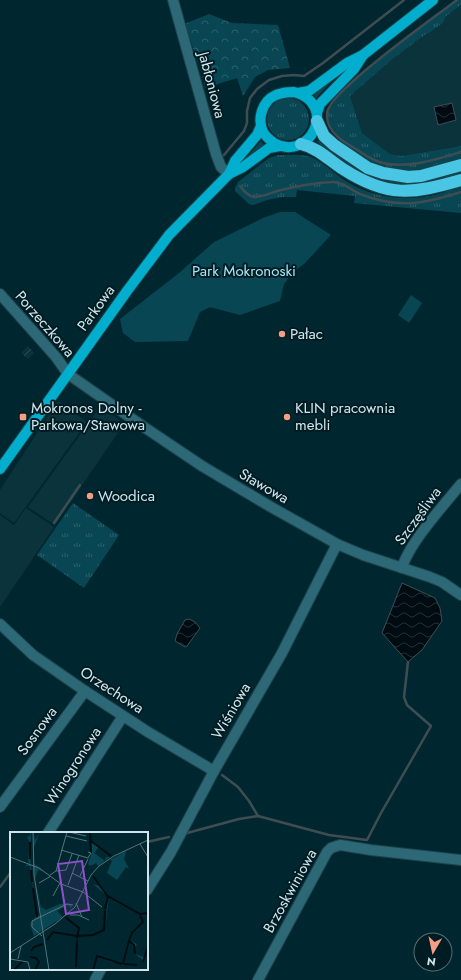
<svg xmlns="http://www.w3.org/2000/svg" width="461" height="980" font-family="Jost,sans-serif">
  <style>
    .built { fill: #0b333c }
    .industrial { fill: url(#industrial-furrows) }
    .grass { fill: url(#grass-tufts) }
    .forest { fill: url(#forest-crowns) }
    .park { fill: #084653 }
    .water { fill: url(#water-waves); stroke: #3f4d53 }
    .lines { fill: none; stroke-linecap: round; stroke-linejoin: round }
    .stream { stroke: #3f4d53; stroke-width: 2.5 }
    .minor-casing { stroke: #1d424a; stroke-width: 12 }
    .major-casing { stroke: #1d424a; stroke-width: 12 }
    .highway-casing { stroke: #1d424a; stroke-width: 14 }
    .minor { stroke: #2d6876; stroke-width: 10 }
    .major { stroke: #02aecd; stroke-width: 10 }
    .highway { stroke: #49c6e4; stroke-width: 12 }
    .poi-dot { fill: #f49e86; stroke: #001c23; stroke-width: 1.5 }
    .labels { text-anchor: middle; stroke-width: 4; stroke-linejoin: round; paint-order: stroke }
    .street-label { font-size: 15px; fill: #d1e6ec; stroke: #001c23 }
    .park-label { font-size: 15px; fill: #a5e5f7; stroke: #001c23 }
    .poi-label { font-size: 15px; fill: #d1e6ec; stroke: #001c23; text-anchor: start }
    .inset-river { fill: none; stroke: #000c12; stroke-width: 2 }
    .inset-road { fill: none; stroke: #54737b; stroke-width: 1 }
    .view { fill: #8c51c8; fill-opacity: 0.15; stroke: #8c51c8; stroke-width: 2 }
    .inset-edge { fill: none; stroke: #d1e6ec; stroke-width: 2 }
  </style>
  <defs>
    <pattern id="industrial-furrows" width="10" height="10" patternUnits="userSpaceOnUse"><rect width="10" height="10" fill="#0b333c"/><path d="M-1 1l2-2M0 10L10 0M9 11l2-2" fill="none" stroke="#2e5158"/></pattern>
    <pattern id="grass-tufts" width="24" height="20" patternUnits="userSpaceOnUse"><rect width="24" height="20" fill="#084653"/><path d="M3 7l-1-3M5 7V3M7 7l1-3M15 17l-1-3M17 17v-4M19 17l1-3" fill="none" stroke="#2b616c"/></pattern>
    <pattern id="forest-crowns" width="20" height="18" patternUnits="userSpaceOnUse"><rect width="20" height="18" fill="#084653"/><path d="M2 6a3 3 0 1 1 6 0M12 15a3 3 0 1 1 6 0" fill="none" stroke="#2b616c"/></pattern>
    <pattern id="water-waves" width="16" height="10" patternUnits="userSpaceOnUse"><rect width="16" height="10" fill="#000c12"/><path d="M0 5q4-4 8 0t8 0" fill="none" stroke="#242f35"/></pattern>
  </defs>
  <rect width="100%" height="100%" fill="#002730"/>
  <!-- built -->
  <g class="built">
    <polygon points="461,5 461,146 401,156 390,154 362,133 350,96 394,58 426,34 429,33 444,22 445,17"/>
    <polygon points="58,401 87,422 14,523 0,513 0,490"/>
    <polygon points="101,406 124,424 55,525 28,507"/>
    <polygon points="26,508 54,527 0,607 0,515 14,525"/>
  </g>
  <!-- industrial -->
  <polygon class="industrial" points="28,346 34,353 28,359 21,353"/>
  <!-- grass -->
  <g class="grass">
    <path d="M458,0H461V5L445,17L444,22L429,33L426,34L394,58L350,96L362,133L390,154L401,156L461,146V160C429,168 399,178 368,161C358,155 349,148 339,142L341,138C334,133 328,125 328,115C329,92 436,17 458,0Z"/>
    <polygon points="333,80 316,98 313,94"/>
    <circle cx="288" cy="119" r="21"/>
    <path d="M319,140C373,182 394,192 461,171V174C444,179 425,186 407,186C371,185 343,163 317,142Z"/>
    <polygon points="261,141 264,145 245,159 247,157"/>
    <path d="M278,155C287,155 299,154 308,156C320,159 337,176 349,183C373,197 402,201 429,196C440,194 450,190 461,186V213L354,203L355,196L297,190L296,197H283L267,200L253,205L249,204L235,191V188L238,182L269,158Z"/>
    <polygon points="73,503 119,535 84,588 37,555"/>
  </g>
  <!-- forest -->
  <polygon class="forest" points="209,14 232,23 278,25 290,68 268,70 255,77 243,96 237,78 205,88 201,69 184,24"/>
  <!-- park -->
  <g class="park">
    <polygon points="280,212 295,212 331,235 304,264 293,272 284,284 280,301 240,315 210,307 200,312 188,341 135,342 123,333 120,319 179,273 214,242 263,218"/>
    <polygon points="411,295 422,303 409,323 398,315"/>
  </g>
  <!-- water -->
  <g class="water">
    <polygon points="452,103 456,120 438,125 434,107"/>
    <polygon points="402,583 435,598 440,608 442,621 422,650 408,662 382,633"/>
    <polygon points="189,619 195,622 200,628 187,646 185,647 175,641 177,634 185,620"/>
  </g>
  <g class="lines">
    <!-- stream -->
    <g class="stream">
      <path d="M457,0C421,27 384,53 351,83C344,90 333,99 329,108C327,110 327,114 327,117C328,133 344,142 356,149C365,155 373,161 383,163C407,169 438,159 461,152"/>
      <polyline points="224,155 244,131 247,123 247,111 250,98 257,89 269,80 282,76 294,75 304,76 323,63 404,0"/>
      <path d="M240,186C244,191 248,196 254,197C263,197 272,192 281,190C297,186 315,183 332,182C342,181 351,190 360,194C398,209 424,204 461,192"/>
      <polyline points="54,523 80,485"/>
      <polyline points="222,775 238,787 249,801 258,816"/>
      <polyline points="187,833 239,819 258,816 329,835 367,840 381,813 431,726 407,705 404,697 408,662"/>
      <polyline points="147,842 169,837"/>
      <polyline points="0,887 11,872"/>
    </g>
    <defs>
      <g id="minor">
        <polyline points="173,0 216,154 221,167 229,174"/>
        <polyline points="0,294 56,357 68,374 144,427 202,466 271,507 337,544 363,555 430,577 442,582 461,595"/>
        <path d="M402,568C409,543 444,505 461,484"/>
        <polyline points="0,624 33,655 85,691 148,732 214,771"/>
        <polyline points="0,807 85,691"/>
        <polyline points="48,833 123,716"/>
        <polyline points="147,890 171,852 214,771 282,653 337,544"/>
        <polyline points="95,980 101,969"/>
        <polyline points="258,980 327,852 331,848 340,845 371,850 461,860"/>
      </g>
      <g id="major">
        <path d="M294,92C339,104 310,163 274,143C270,140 266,137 263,132C257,119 262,101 276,95C281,93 287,92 294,92Z"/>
        <polyline points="298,93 309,91 347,63 363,55 433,0"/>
        <polyline points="317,113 320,104 354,69 363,55"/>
        <polyline points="229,174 243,167 269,148 280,146"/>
        <polyline points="0,469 127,291 169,235 229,174 235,161 257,135 261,126"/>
      </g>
      <g id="highway">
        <polyline points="317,121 324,136 334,145 368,168 383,173 408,177 421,176 461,165"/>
        <path d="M301,144C318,148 329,160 343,169C388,198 412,194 461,180"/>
      </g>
    </defs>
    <!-- minor casing -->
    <use href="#minor" class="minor-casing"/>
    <!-- major casing -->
    <use href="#major" class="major-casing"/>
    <!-- highway casing -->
    <use href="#highway" class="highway-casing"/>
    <!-- minor -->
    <use href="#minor" class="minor"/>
    <!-- major -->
    <use href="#major" class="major"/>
    <!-- highway -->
    <use href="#highway" class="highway"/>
  </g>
  <!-- markers -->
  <g class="poi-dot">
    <circle cx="282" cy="334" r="4"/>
    <rect x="19" y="413" width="8" height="8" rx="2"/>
    <circle cx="287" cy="417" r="4"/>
    <circle cx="90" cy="496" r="4"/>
  </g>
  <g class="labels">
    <!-- street labels -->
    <g class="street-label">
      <text transform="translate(212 85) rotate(75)" y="5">Jabłoniowa</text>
      <text transform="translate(96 308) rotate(-54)" y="5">Parkowa</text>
      <text transform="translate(45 324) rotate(49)" y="5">Porzeczkowa</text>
      <text transform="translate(264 486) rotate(30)" y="5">Stawowa</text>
      <text transform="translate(418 516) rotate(-54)" y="5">Szczęśliwa</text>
      <text transform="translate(112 690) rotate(33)" y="5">Orzechowa</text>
      <text transform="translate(231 711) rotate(-60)" y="5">Wiśniowa</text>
      <text transform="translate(37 731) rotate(-54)" y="5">Sosnowa</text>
      <text transform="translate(73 766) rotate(-57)" y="5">Winogronowa</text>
      <text transform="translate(290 891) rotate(-61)" y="5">Brzoskwiniowa</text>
    </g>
    <!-- park labels -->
    <g class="park-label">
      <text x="244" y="276">Park Mokronoski</text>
    </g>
    <!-- poi labels -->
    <g class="poi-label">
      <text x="290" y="339">Pałac</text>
      <text x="31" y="413">Mokronos Dolny -<tspan x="31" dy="17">Parkowa/Stawowa</tspan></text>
      <text x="295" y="413">KLIN pracownia<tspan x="295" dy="17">mebli</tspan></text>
      <text x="98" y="501">Woodica</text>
    </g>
  </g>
  <!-- overview -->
  <g transform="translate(10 832)">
    <rect width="138" height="138" fill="#002730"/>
    <path d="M20,0H21L20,27L27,84L31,83L25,47L23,30L24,0L25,8L30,0L24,15V32L34,38L25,34L33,39L28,38L25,47L31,75L36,78L50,72L66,70L55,72L62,73H61L62,75L56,82L54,84L61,76L58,73L47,79L53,85L24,104L20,92L27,83L20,34H16L15,40L16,33L20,32L18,30L20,11L17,5L20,4ZM81,10L89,15L84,21L95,29L96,25H100L88,34L86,31L80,34L78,32L82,20ZM116,19L114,27L119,37L116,35L107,48L97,41L102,29L100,28ZM84,44L97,63L130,82L138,81L131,83L133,91L126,99L123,101L120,109L127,112L124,117L125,122L134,125L135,128L132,130L133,128L125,122L123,114L120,110L114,131V132L127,133V134L112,132L101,130L87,125L82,138L86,124L113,132L121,102L133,90L128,81L99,65L95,98L98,65L83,52L90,54Z" fill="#084653"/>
    <path class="inset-river" d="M80,0L81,21M81,9L101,24M20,10V27M21,38L22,50M83,44L98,65L95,77M23,56L27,85M98,64L130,82L138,81M55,85L69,96L67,107M68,104L83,103L94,98L95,78M37,108L43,100L67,104M119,109L122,101L133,90L130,83M119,109L124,113L125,122M21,119L24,115L33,112M20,125L26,126L29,130L25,138M133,130L138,114M113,132L119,109M114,132L127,133M66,135L67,108M4,138L13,129M83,138L87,124L112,132"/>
    <path class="inset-road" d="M23,0L24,43L39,138M59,0L76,4M56,4L77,9M130,12L138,25M51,18L78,26L81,21L78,20M0,25L29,36L51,52L73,60L92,75M46,39L56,38L62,22M62,41L78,49M40,43L46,39L57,0M70,44L78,27M29,51L41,44M58,53L69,23M43,64L50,51M66,71L72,85M60,83H68L79,88M32,104L22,95V89L57,72L63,73M0,121L45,92L65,75L81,43L89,34L104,24L138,8M0,127L18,130L20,138M8,127L11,114"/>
    <path class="view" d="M72,29L79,78L56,82L48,32Z"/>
    <rect width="138" height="138" class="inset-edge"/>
  </g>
  <!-- north arrow -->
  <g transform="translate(433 952) rotate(189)"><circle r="19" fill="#001c23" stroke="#546d73"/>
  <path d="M0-3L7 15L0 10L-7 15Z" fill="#f49e86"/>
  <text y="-6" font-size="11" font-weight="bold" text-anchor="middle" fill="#d1e6ec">N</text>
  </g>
</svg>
